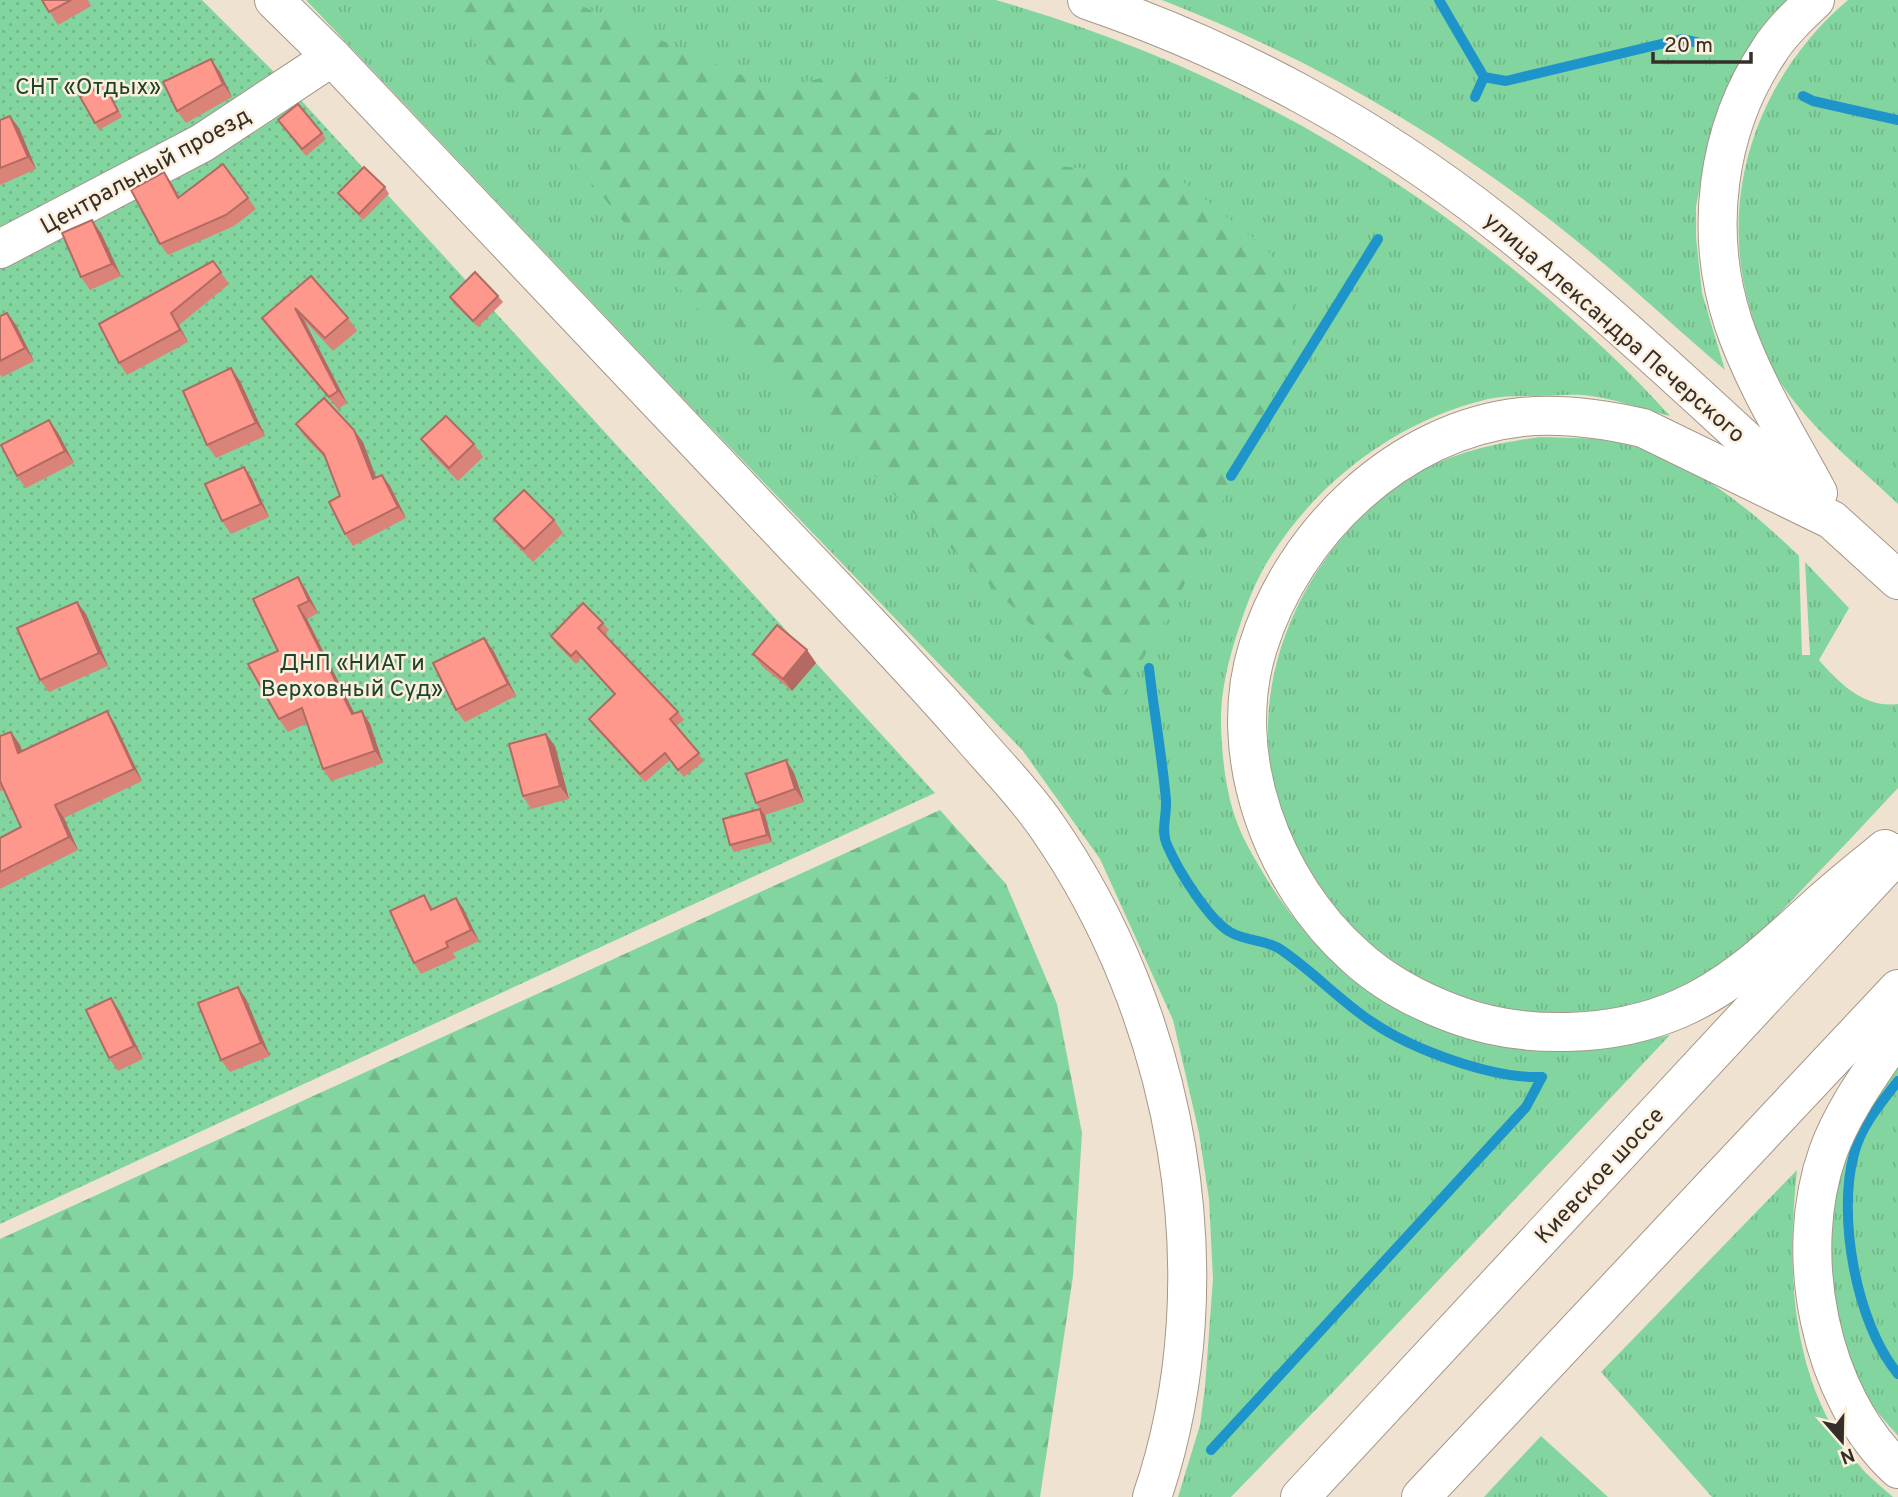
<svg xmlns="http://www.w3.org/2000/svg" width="1898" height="1497" font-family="Overpass,sans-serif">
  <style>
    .grass { fill: url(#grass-tufts) }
    .forest { fill: url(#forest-firs) }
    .garden { fill: url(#garden-dots) }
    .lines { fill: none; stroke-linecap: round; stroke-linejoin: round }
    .stream { stroke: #1e95ca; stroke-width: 10 }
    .minor-casing { stroke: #a49788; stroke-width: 40 }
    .major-casing { stroke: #a49788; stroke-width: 40 }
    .highway-casing { stroke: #a49788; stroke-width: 40 }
    .minor { stroke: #fff; stroke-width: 38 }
    .major { stroke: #fff; stroke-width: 38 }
    .highway { stroke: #fff; stroke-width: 38 }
    .wall { fill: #da8378 }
    .shaded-wall { fill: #b26a62 }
    .building { fill: #fe988c; stroke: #b26a62; stroke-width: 2 }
    .labels { text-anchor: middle; stroke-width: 5; stroke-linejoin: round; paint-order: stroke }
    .park-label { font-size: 23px; fill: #1d442c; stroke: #fdefde }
    .street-label { font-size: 23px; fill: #352f29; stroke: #fdefde }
  </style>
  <defs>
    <pattern id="grass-tufts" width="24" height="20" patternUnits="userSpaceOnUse" patternTransform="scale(1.75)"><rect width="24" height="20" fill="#83d59f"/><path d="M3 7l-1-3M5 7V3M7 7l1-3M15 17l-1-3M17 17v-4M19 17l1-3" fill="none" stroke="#72b789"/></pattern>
    <pattern id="forest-firs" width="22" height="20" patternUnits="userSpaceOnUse" patternTransform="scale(1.75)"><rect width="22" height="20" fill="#83d59f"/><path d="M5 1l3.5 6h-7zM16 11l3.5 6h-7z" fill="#72b789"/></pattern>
    <pattern id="garden-dots" width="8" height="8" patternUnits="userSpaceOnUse" patternTransform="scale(1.75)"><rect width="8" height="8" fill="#83d59f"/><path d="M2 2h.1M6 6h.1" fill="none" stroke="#72b789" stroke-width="1.8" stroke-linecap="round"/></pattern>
  </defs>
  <rect width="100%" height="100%" fill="#f0e2d1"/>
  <!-- grass -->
  <g class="grass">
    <path d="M306,0H996C1198,58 1375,152 1536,288C1583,328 1629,370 1670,416C1641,409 1613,398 1583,395C1567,394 1549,396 1533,396C1518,396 1502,396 1488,399C1399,420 1320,479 1271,556C1256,579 1246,606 1238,631C1228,661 1220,694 1221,725C1222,758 1226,795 1238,825C1245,843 1255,859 1265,876C1320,968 1416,1041 1525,1050C1575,1055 1622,1046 1670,1035L1334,1391L1231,1497H1178L1200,1425L1205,1387L1213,1279L1209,1199L1199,1133L1173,1020L1100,859L1023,751L695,411Z"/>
    <path d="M1162,0H1790L1707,150L1696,207V237L1702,293L1725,370C1665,319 1607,263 1544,215C1427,125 1298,53 1162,0Z"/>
    <path d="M1848,0H1898V504C1857,465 1807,426 1777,377C1765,357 1757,334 1751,312C1716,198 1757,77 1848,0Z"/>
    <path d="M1540,437C1563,438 1587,437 1610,441C1684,453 1747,506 1799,556L1802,655H1810L1805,562L1849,608L1819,660C1839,683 1865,709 1898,704V788C1869,819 1841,849 1812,879C1774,920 1737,959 1687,985C1630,1014 1564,1020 1501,1007C1427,992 1363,950 1320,886C1294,847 1273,801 1269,753C1259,644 1323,531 1415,475C1452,452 1498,443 1540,437Z"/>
    <path d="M1898,1065V1436C1888,1424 1876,1412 1868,1398C1828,1322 1816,1212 1855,1133C1867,1110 1884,1087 1898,1065Z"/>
    <path d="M1797,1170C1786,1274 1790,1390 1865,1472C1874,1481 1884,1489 1893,1497H1712L1601,1372Z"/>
    <polygon points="1541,1436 1608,1497 1484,1497"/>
  </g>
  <!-- forest -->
  <g class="forest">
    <polygon points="456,0 568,0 774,89 865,68 1060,166 1181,180 1268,250 1296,315 1292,351 1178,598 1116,705 687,298 448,11"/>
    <polygon points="940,810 1006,884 1057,1004 1082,1133 1073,1276 1040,1497 0,1497 0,1239"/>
  </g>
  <!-- garden -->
  <polygon class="garden" points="0,0 202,0 289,87 935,793 0,1224"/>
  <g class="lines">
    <!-- stream -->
    <g class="stream">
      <polyline points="1439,0 1484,77 1506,81 1682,39 1704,44"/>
      <polyline points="1803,96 1813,101 1898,120"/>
      <polyline points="1475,97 1484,77"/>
      <polyline points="1231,476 1378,239"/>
      <path d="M1149,668C1154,712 1162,756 1166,800C1167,817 1160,831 1168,847C1178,870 1209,920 1230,932C1245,941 1266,940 1280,949C1313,971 1340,1001 1372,1022C1413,1050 1493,1079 1542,1077L1526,1107L1211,1450"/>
      <path d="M1898,1081C1881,1103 1861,1126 1854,1154C1837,1216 1856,1323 1898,1374"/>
    </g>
    <defs>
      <polyline id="minor" points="0,249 202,143 332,57"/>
      <g id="major">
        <path d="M274,0L332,57C469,202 606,347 744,492C820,573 899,653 972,737C997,766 1024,793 1046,825C1178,1014 1227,1277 1152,1497"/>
        <path d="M1087,0C1234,50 1374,126 1496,222C1603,306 1702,400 1802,492"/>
        <path d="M1815,0C1798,16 1781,32 1769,51C1716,130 1704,232 1733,322C1753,382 1788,437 1818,493"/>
        <path d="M1885,849C1861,869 1837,888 1814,909C1772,947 1733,985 1681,1008C1613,1038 1523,1040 1454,1014C1419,1001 1383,982 1355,956C1273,883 1224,755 1258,647C1293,533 1399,430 1522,417C1562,413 1604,419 1643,428L1832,520L1898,580"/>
        <path d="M1898,1033C1872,1072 1844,1108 1828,1152C1792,1253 1819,1395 1898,1469"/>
      </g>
      <g id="highway">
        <polyline points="1300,1497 1898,853"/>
        <polyline points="1421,1497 1898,989"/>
      </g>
    </defs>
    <!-- minor casing -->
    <use href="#minor" class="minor-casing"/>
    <!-- major casing -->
    <use href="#major" class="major-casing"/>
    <!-- highway casing -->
    <use href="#highway" class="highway-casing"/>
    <!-- minor -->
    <use href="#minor" class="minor"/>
    <!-- major -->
    <use href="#major" class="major"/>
    <!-- highway -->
    <use href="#highway" class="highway"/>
  </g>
  <!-- wall -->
  <g class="wall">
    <polygon points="42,0 88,0 91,6 58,25"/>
    <polygon points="220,72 232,97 186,123 177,111"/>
    <polygon points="104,84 122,117 99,130 95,123"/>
    <polygon points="0,120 19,128 36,169 0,185"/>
    <polygon points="278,120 322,133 326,139 306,156"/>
    <polygon points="164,172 179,197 248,198 256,209 234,226 168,255 160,244"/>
    <polygon points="385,187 389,194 363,220 343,199 338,193"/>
    <polygon points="101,233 121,276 90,290 81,277"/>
    <polygon points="213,261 229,284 179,325 188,342 127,375 119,363"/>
    <polygon points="311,276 348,318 357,331 333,351 304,320 347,403 338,409 271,331 262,318"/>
    <polygon points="498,296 503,302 478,327 454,304 450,297"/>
    <polygon points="7,313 16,325 34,361 2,377 0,374 0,316"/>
    <polygon points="240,381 265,436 216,458 207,445"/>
    <polygon points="49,420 58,433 74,463 26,488 17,476"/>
    <polygon points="296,424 363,442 376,478 382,475 390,486 406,518 353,546 345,534 340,496 326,459 304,436"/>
    <polygon points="421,439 474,444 483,457 458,481 430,452"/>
    <polygon points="244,467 252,479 269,517 231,534 222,521"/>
    <polygon points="494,519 554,520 563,533 533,562 503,531"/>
    <polygon points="298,577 306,590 318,613 307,619 355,714 370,724 383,763 331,781 323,769 307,723 288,732 279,719 278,651"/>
    <polygon points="86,614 108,666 49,692 40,680"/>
    <polygon points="603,623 609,630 604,635 678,712 684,720 676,726 704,761 684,777 670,760 645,782 594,726 589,719 615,695 581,658 576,664 556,644 551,636"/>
    <polygon points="493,650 516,696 465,722 456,710"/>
    <polygon points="807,650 816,663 792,691 762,666 753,654"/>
    <polygon points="115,724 142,781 64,818 78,850 0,889 0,838 21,827 4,790 0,791 0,736 11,732 20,745 22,751"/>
    <polygon points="546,734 555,746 569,799 531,809 523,796"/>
    <polygon points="786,760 794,773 804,802 765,815 772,842 734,852 730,845 760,809 756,803"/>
    <polygon points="424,895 433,909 456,898 463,908 479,941 453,953 456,958 421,974 414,963"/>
    <polygon points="246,999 270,1056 230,1072 221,1060"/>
    <polygon points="119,1010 143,1059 118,1071 109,1058"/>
  </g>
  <!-- shaded-wall -->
  <g class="shaded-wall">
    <polygon points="211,59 220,72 232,97 223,84"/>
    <polygon points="10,116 19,128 36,169 28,157"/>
    <polygon points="164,172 172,184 186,209 178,198"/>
    <polygon points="92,220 101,233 121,276 112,264"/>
    <polygon points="295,308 304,320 347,403 338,391"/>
    <polygon points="7,313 16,325 34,361 25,348"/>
    <polygon points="171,313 179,325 188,342 180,330"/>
    <polygon points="231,368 240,381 265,436 256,423"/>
    <polygon points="49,420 58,433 74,463 65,451"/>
    <polygon points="354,430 363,442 381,491 373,479"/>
    <polygon points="244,467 252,479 269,517 261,504"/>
    <polygon points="382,475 390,486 406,518 398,507"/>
    <polygon points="298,577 306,590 318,613 309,601"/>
    <polygon points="77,602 86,614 108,666 99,653"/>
    <polygon points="298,606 307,619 361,727 352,714"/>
    <polygon points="484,638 493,650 516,696 508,684"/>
    <polygon points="807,650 816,663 792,691 783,679"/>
    <polygon points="107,711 115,724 142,781 134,769"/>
    <polygon points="362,711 370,724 383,763 375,751"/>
    <polygon points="11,732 20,745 27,766 18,753"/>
    <polygon points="546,734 555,746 569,799 560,786"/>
    <polygon points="786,760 794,773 804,802 795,789"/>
    <polygon points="55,805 64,818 78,850 69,837"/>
    <polygon points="760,809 765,815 772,842 767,835"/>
    <polygon points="456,898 463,908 479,941 471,930"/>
    <polygon points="238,987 246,999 270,1056 261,1043"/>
    <polygon points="111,998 119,1010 143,1059 134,1046"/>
  </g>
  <!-- building -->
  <g class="building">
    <polygon points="42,0 71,0 49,12"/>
    <polygon points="211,59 223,84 177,111 163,82"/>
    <polygon points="104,84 118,111 95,123 80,97"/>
    <polygon points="298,104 322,133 302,149 278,120"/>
    <polygon points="10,116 28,157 0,168 0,120"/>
    <polygon points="223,164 248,198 226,215 160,244 131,190 164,172 178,198"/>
    <polygon points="364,167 385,187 359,214 338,193"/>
    <polygon points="92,220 112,264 81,277 62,233"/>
    <polygon points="213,261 221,272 171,313 180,330 119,363 99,324"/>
    <polygon points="475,272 498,296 473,321 450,297"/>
    <polygon points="311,276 348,318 325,338 295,308 338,391 329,397 262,318"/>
    <polygon points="7,313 25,348 0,361 0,316"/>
    <polygon points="231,368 256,423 207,445 183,391"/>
    <polygon points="324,398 354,430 373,479 382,475 398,507 345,534 329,502 340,496 324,454 296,424"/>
    <polygon points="446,416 474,444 449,468 421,439"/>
    <polygon points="49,420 65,451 17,476 1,445"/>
    <polygon points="244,467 261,504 222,521 205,484"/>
    <polygon points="524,490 554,520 524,549 494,519"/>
    <polygon points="298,577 309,601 298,606 352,714 362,711 375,751 323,769 302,708 279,719 248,664 278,651 253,599"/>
    <polygon points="77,602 99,653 40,680 17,628"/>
    <polygon points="583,603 603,623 598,628 678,712 670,719 699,753 678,770 665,753 640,774 589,719 615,694 576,651 571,656 551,636"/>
    <polygon points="777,625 807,650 783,679 753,654"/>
    <polygon points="484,638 508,684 456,710 433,663"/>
    <polygon points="107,711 134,769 55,805 69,837 0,872 0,838 21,827 0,781 0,736 11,732 18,753"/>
    <polygon points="546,734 560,786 523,796 509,744"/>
    <polygon points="786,760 795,789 756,803 746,774"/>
    <polygon points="760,809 767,835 730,845 723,819"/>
    <polygon points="424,895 431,910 456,898 471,930 446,942 448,947 414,963 390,911"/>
    <polygon points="238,987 261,1043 221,1060 198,1003"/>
    <polygon points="111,998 134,1046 109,1058 86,1010"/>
  </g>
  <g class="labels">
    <!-- park labels -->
    <g class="park-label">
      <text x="88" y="94">СНТ «Отдых»</text>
      <text x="352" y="670">ДНП «НИАТ и<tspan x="352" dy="26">Верховный Суд»</tspan></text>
    </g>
    <!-- street labels -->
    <g class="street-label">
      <text transform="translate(145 170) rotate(-29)" y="8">Центральный проезд</text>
      <text transform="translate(1615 327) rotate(41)" y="8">улица Александра Печерского</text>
      <text transform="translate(1599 1175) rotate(-47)" y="8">Киевское шоссе</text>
    </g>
  </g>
  <!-- north arrow -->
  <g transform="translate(1842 1441) rotate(160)" stroke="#fdefde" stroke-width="5" paint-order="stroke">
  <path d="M0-5L12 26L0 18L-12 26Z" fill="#352f29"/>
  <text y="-10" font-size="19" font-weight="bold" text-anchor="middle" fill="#352f29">N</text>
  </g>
  <!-- scale -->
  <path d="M1653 52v10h98v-10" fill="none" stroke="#352f29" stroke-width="3.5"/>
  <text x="1664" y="52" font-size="21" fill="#352f29" stroke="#fdefde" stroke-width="5" paint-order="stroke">20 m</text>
</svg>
